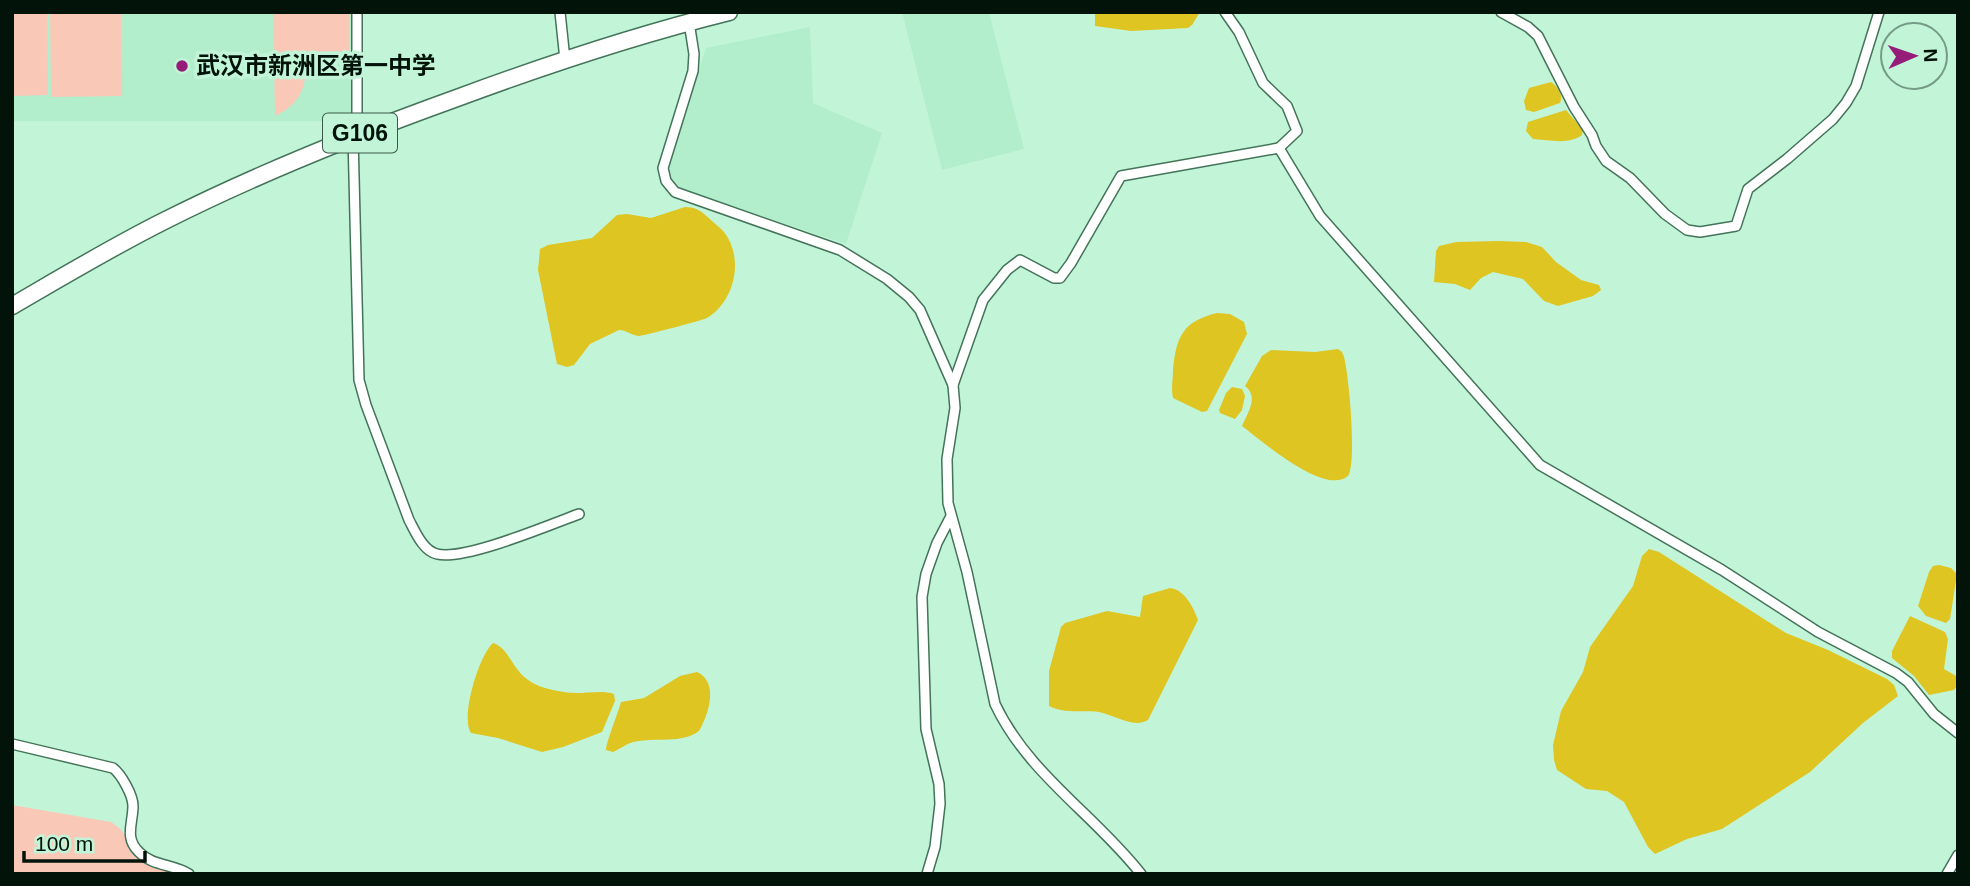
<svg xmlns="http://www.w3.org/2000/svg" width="1970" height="886" font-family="Helvetica,'Noto Sans SC',sans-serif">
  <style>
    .built { fill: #b2eecc }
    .green { fill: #fac8b6 }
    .water { fill: #dec522 }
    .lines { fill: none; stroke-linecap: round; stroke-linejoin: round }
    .minor-casing { stroke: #437359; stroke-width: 12 }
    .trunk-casing { stroke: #437359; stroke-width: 19 }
    .minor { stroke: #fff; stroke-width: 9 }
    .trunk { stroke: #fff; stroke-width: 16 }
    .poi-dot { fill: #951d79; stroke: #c2f5d8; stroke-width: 2.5 }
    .labels { text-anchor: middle; stroke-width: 7; stroke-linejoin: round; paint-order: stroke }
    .shield { fill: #c2f5d8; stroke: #3c5848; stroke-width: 2 }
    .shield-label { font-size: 23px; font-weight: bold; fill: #02140a }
    .poi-label { font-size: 24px; font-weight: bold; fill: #02140a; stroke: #c2f5d8; text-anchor: start }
  </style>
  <rect width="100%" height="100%" fill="#c2f5d8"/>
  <!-- built -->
  <g class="built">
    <polygon points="12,12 352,12 351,121 12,121"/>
    <polygon points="902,12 989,12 1024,149 942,170"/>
    <polygon points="810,27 813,103 882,133 846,244 673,187 666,172 706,48"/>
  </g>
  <!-- green -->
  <g class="green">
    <polygon points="12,12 47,12 48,95 12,96"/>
    <polygon points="50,12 121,12 122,96 51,97"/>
    <path d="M273,12H349V51L318,52L309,58C303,87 305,101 275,116Z"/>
    <path d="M12,805L111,822C132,836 121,838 133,854C143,866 161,869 175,874H12Z"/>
  </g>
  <!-- water -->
  <g class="water">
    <polygon points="1095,12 1200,12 1192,25 1188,28 1131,31 1095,26"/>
    <path d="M1551,82C1557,86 1564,95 1560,103L1534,112L1526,110L1524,101L1529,88Z"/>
    <path d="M1566,110L1583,130L1582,135C1569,145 1549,140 1533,139L1526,131L1528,122Z"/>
    <path d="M685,207C698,207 703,213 712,221C716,225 721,228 724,232C745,259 734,302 707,318C704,320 643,336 639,336C631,335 626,330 619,330L590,344L574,365L567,367L557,364L538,270L540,249L548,245L592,238L617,215L627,214L651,218Z"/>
    <polygon points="1499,241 1526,242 1542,247 1556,262 1581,280 1599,285 1601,290 1593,296 1558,306 1544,301 1523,279 1493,272 1481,278 1470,290 1455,284 1434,282 1436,251 1439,246 1456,242"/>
    <path d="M1217,313L1230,314L1244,322L1247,334L1207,411L1202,412L1173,398C1171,388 1173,379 1173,370C1176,337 1183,321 1217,313Z"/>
    <path d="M1338,349C1342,352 1342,351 1344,357C1349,375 1357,463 1348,476C1325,496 1262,441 1242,426C1248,412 1259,397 1245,386L1262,356L1271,350L1315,352Z"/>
    <polygon points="1232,387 1242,389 1245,396 1242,410 1235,419 1220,413 1219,410 1226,393"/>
    <polygon points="1649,549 1659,552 1786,633 1828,650 1887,679 1894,685 1898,696 1863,723 1810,772 1722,829 1687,839 1655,854 1648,847 1624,802 1607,791 1586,789 1557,770 1554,760 1553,745 1561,711 1583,672 1590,647 1633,586 1642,556"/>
    <polygon points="1939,565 1951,568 1957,574 1950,619 1946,623 1926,616 1918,606 1929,572 1933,566"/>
    <path d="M1170,588C1184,589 1194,608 1198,620L1148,720C1133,729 1115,715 1099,712C1083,710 1064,714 1049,706V671L1061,627L1065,623L1107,611L1140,617L1143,596Z"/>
    <polygon points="1910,616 1945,632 1948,639 1944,669 1958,677 1958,684 1954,690 1929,695 1914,676 1892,658 1892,651"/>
    <path d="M493,643C512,649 511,675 539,686C550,690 565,693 576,693C588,693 604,690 614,694L615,701L602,732L563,747L542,752L498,738L471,733C460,718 479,655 493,643Z"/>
    <path d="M697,672C719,682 709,714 699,731C682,744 655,737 633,742C626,744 620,749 613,752L606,750C606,743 618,713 621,702L644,698L680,676Z"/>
  </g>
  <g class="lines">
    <defs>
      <g id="minor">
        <polyline points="357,12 357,134"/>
        <polyline points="560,12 565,60"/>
        <polyline points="1501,12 1528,27 1538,36 1574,107 1592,135 1596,146 1606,161 1630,178 1665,214 1687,230 1700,232 1736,226 1748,189 1787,159 1833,119 1846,103 1856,86 1879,12"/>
        <path d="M689,22L694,54L693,71L663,168L666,181L675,192L840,250L887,279L909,297L920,310L953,385L955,408L947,459L948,503L967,572L995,704C1028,774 1095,815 1141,874"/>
        <path d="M353,136L359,380L366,405L409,520C415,531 423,551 437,554C464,561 549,525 579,514"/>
        <polyline points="1279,148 1320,216 1540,465 1722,570 1818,632 1896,673 1908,682 1934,714 1958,733"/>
        <polyline points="953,385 983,300 1007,270 1020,260 1054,278 1060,278 1071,263 1121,176 1279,148 1297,131 1287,106 1263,83 1239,32 1225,12"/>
        <path d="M12,744L113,768C121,774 133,795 133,806C133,823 124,838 139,852C152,866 173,864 189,874"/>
        <polyline points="927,874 935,847 940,804 939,784 926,729 922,597 926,574 937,543 950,518"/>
        <polyline points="1947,874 1958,855"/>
      </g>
      <path id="trunk" d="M12,306C62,277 112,247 164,221C259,173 357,134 457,98C546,65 636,35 729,12"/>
    </defs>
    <!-- minor casing -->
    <use href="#minor" class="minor-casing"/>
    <!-- trunk casing -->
    <use href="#trunk" class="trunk-casing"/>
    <!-- minor -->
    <use href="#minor" class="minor"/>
    <!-- trunk -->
    <use href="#trunk" class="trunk"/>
  </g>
  <!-- markers -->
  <circle class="poi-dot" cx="182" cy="66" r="7"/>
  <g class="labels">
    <!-- shield labels -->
    <rect class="shield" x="323" y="113.5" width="74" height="39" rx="5"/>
    <g class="shield-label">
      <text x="360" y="141">G106</text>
    </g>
    <!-- poi labels -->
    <g class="poi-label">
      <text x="196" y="74">武汉市新洲区第一中学</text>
    </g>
  </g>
  <!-- border -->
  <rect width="1970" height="886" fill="none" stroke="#02140a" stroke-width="28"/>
  <!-- north arrow -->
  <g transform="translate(1914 56) rotate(88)"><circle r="33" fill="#c2f5d8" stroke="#759b86" stroke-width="2"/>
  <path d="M0-5L12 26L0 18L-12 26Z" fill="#951d79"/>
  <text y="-10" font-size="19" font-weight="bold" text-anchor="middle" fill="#02140a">N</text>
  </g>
  <!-- scale -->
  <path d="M24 851v10h121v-10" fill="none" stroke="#02140a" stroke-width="3.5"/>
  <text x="35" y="851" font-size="21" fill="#02140a" stroke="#c2f5d8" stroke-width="5" paint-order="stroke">100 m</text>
</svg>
